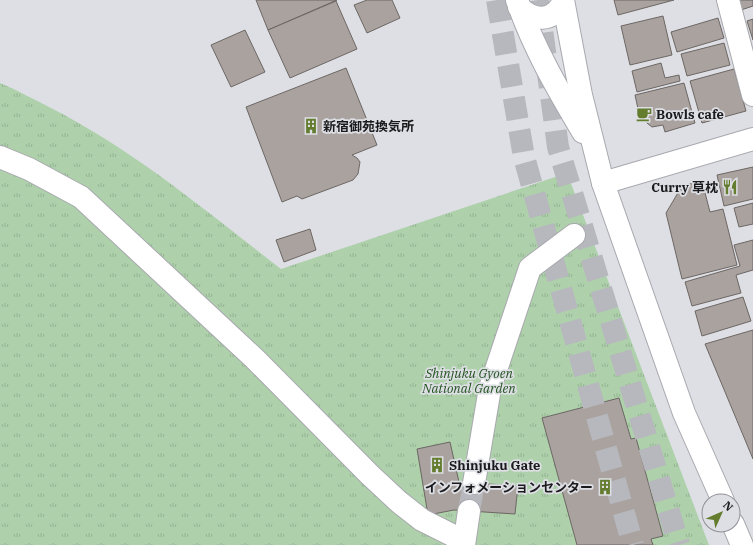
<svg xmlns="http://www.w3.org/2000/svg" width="753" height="545" font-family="'IBM Plex Serif','Noto Sans JP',serif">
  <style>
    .park { fill: url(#park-tufts) }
    .building { fill: #a9a29f; stroke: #6d6764 }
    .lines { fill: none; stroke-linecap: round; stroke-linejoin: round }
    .minor-tunnel { stroke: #b7b8bd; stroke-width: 22; stroke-dasharray: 22 11; stroke-linecap: butt }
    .highway-tunnel { stroke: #b7b8bd; stroke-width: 22; stroke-dasharray: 22 11; stroke-linecap: butt }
    .minor-casing { stroke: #a8a9af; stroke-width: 24 }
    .minor { stroke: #fff; stroke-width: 22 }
    .labels { text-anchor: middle; stroke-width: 3.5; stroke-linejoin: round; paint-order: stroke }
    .poi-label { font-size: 13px; font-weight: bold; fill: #1a1a1c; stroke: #dedfe5; text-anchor: start }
    .park-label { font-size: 13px; font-style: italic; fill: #225320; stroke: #dedfe5 }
  </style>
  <defs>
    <pattern id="park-tufts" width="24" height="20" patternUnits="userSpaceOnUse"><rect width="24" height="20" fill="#aed1ab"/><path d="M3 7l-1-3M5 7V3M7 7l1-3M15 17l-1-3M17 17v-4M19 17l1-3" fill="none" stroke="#95b393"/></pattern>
  </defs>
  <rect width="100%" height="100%" fill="#dedfe5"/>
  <!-- park -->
  <path class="park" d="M0,83C17,90 33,99 49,107C134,150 206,211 281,269L567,173L709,545H0Z"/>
  <!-- building -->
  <g class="building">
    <polygon points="256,0 337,0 268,30"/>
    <polygon points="367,0 392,0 400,18 367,33 354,5"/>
    <polygon points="614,0 674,0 618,15"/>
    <polygon points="739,0 753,0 753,6 741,10"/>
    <polygon points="336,1 357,49 290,78 268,30"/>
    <polygon points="663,16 672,55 630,65 621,26"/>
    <polygon points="718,18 724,38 677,52 671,32"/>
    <polygon points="753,19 753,40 747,21"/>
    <polygon points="245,30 265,72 231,87 211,45"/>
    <polygon points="724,43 730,65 687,76 681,54"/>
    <polygon points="661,63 665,78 679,75 680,81 637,92 632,71"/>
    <polygon points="346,68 377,145 352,155 357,158 360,162 358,174 353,180 302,199 297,196 282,202 246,107"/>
    <polygon points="734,69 746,111 702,123 690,81"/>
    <polygon points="684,83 695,123 665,132 663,125 652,127 647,123 645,117 640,118 635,95"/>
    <polygon points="753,167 753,199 724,206 717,175"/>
    <polygon points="702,181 710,212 723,209 737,265 682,279 666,213 682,186"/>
    <polygon points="753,203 753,224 739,227 734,208"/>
    <polygon points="310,229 316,250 284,262 276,240"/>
    <polygon points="753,240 753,270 736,275 741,293 692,306 685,282 740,266 734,245"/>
    <polygon points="743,297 751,321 702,336 695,311"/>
    <polygon points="753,330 753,459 705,344"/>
    <polygon points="619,398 631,439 636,438 663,536 651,539 653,545 577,545 542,418"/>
    <polygon points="450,442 459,482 518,486 515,514 454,510 428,515 417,449"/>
  </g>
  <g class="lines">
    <!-- minor-tunnel -->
    <polyline class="minor-tunnel" points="469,511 474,483"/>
    <!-- highway-tunnel -->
    <g class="highway-tunnel">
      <polyline points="497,0 524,157 633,545"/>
      <polyline points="538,0 558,147 679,545"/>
    </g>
    <defs>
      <g id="minor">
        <path d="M517,0C533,47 558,90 583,132"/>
        <polyline points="563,0 581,95 603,183 684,413 723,501"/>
        <polyline points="728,0 753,95"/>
        <path d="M519,7C534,22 552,22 563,3"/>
        <polyline points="0,157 29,169 81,197 255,359 370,475 399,502 422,520 464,541"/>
        <polyline points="603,183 753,139"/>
        <polyline points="474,483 490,388 530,268 574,235"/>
        <polyline points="733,524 742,545"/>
        <polyline points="464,545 469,511"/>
      </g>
    </defs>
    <!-- minor casing -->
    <use href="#minor" class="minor-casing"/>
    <!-- minor -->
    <use href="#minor" class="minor"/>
  </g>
  <!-- icons -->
  <defs>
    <symbol id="cafe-bare" viewBox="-9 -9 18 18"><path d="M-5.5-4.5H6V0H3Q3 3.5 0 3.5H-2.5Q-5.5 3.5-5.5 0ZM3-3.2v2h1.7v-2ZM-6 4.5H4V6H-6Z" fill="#637c2e" stroke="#dedfe5" stroke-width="2.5" paint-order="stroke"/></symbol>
    <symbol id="building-bare" viewBox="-9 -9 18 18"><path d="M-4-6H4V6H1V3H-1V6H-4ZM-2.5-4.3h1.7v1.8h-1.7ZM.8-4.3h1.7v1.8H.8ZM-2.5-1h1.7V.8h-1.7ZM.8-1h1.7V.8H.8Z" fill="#637c2e" stroke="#dedfe5" stroke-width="2.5" paint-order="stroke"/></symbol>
    <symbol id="restaurant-bare" viewBox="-9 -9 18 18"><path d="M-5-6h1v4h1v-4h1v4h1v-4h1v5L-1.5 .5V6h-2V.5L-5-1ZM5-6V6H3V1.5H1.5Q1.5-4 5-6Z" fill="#637c2e" stroke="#dedfe5" stroke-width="2.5" paint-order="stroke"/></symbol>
  </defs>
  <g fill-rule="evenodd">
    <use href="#cafe-bare" x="633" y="103" width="22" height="22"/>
    <use href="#building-bare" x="300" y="115" width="22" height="22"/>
    <use href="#restaurant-bare" x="719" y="176" width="22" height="22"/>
    <use href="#building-bare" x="426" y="454" width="22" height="22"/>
    <use href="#building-bare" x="594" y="476" width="22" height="22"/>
  </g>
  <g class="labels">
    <!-- poi labels -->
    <g class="poi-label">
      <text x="656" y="119">Bowls cafe</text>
      <text x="323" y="131">新宿御苑換気所</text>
      <text x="718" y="192" text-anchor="end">Curry 草枕</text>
      <text x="449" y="470">Shinjuku Gate</text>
      <text x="593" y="492" text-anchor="end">インフォメーションセンター</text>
    </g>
    <!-- park labels -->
    <g class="park-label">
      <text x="469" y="378">Shinjuku Gyoen<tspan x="469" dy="15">National Garden</tspan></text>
    </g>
  </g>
  <!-- north arrow -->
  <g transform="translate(721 513) rotate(45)"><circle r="19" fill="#dedfe5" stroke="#909095"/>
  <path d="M0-3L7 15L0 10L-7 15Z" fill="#637c2e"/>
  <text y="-6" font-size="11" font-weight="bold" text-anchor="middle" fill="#1a1a1c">N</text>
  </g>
</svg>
